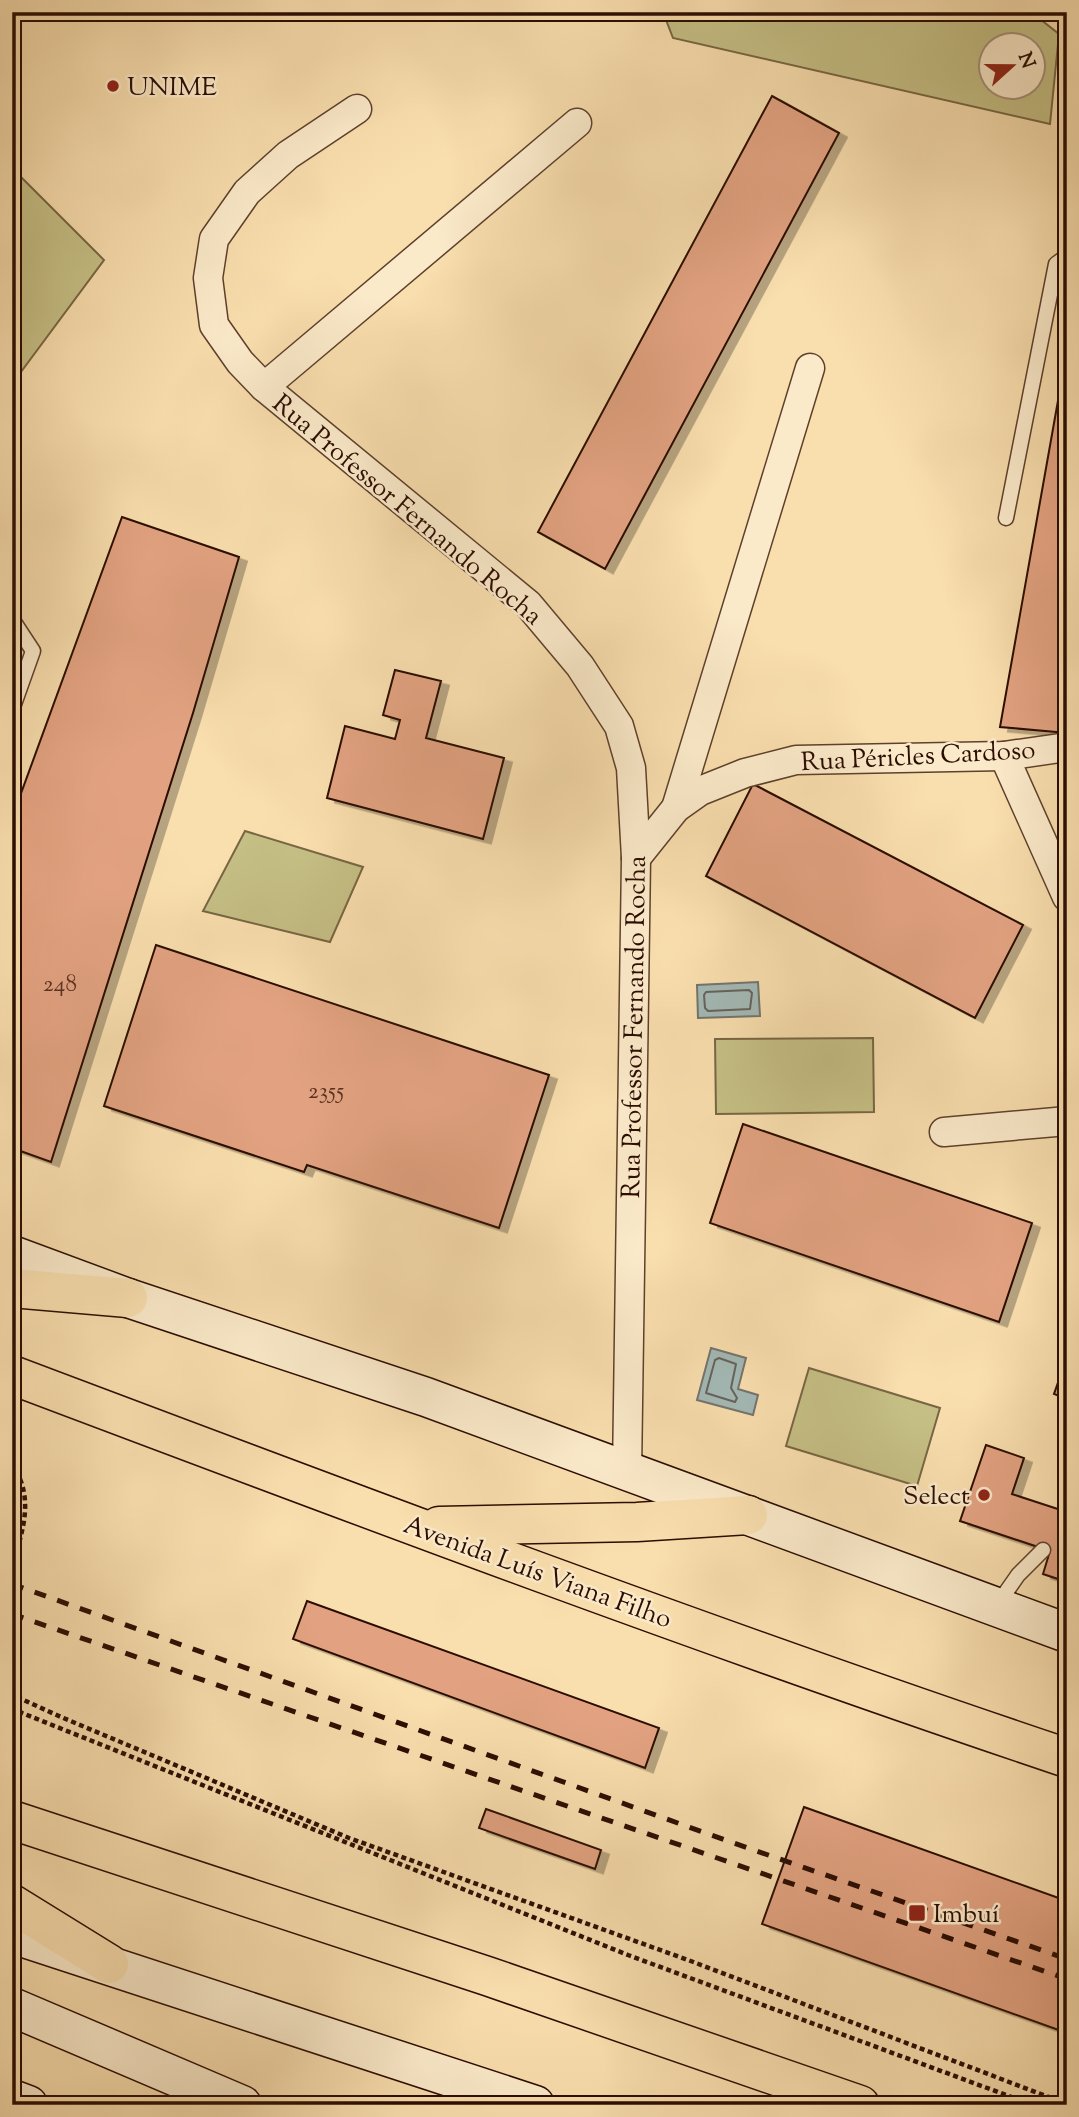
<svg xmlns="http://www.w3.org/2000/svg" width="1079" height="2117" font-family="'Sorts Mill Goudy',serif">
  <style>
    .green { fill: #c5bf85; stroke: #786643; stroke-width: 2; fill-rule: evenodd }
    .water { fill: #a3b9b6; stroke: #73746e; stroke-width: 2 }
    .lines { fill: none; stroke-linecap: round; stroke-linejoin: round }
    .shore { stroke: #66625c; stroke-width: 2 }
    .building { fill: #e2a281; stroke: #2a0c01; stroke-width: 2; filter: url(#shadow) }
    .lane-casing { stroke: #5e402c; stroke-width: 17 }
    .street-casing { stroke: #5e402c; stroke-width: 31 }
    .secondary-casing { stroke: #2a0c01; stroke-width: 41 }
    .highway-casing { stroke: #2a0c01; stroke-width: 41 }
    .path { stroke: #2a0c01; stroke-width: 4.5; stroke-dasharray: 5 3.5; stroke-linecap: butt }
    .lane { stroke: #fbeaca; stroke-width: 14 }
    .street { stroke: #fbeaca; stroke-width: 28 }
    .secondary { stroke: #fbeaca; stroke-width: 38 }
    .highway { stroke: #f9deae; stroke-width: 38 }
    .rail { stroke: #2a0c01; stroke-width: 5; stroke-dasharray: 12 12; stroke-linecap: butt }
    .poi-dot { fill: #8f2418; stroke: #fbeaca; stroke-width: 2.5 }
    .labels { text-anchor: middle; stroke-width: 5; stroke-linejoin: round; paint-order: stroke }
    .number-label { font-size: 23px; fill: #583221 }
    .poi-label { font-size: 26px; fill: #2a0c01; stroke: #fbeaca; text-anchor: start }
    .street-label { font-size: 26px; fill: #2a0c01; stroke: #fbeaca }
  </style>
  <defs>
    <filter id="shadow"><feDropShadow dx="8" dy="4.5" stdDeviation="0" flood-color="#0004"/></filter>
  </defs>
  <rect width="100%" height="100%" fill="#f9deae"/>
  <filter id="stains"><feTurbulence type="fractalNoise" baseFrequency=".00286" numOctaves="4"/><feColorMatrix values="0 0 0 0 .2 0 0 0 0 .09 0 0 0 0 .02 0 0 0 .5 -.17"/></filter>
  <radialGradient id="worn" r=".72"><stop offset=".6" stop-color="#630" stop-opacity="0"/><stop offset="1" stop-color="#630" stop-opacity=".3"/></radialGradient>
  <!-- green -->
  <g class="green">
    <path d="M663,12H1031L1059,34L1050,124L673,38ZM992,46H1034V88H992Z"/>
    <polygon points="12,168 104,260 12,384"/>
    <polygon points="245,831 363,867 330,942 203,911"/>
    <polygon points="873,1038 874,1112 716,1114 715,1039"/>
    <polygon points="809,1368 940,1408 917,1486 786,1446"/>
  </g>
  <!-- water -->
  <g class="water">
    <polygon points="758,982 760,1016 698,1018 697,985"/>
    <polygon points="711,1348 746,1358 738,1389 758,1395 753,1415 697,1400"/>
  </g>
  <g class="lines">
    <!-- shore -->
    <g class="shore">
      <polygon points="749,990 752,993 750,1009 708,1011 705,1008 704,995 706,992"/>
      <polygon points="719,1358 736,1364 731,1388 737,1398 735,1402 706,1393 715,1360"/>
    </g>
  </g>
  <!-- building -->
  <g class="building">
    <polygon points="772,96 839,133 605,569 538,532"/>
    <polygon points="1067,350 1067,733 1000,727"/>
    <polygon points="122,517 239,557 193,713 51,1162 12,1148 12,818"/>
    <polygon points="395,670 441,681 426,738 504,758 483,839 327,798 345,726 395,739 400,720 383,715"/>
    <polygon points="753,784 1023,925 975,1018 706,876"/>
    <polygon points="156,945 549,1075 499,1228 307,1165 304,1172 104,1106"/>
    <polygon points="743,1124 1032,1223 999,1322 710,1223"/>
    <polygon points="1067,1357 1067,1399 1054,1394"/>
    <polygon points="986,1445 1024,1458 1012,1494 1067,1512 1067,1582 1043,1574 1050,1551 960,1521"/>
    <polygon points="307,1601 659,1728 645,1768 293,1639"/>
    <polygon points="804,1807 1067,1901 1067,2033 762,1924"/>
    <polygon points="486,1809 601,1850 595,1869 479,1828"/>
  </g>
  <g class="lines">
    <defs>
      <g id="lane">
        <polyline points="1006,518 1056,264 1067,256"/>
        <polyline points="12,619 33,651 12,710"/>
        <polyline points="997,1605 1018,1575 1043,1550"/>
      </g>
      <g id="street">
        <polyline points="357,109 288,155 247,192 214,239 208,278 214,325 240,362 264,387 528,604 580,666 619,726 631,768 636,858 627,1473"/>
        <polyline points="264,387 577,123"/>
        <polyline points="1004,756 1067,897"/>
        <polyline points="676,808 810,368"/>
        <polyline points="636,858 676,808 700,791 745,773 796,760 1004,756 1067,747"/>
        <polyline points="944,1132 1067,1121"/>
      </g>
      <g id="secondary">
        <polyline points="12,1255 128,1298 426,1397 1067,1633"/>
        <polyline points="12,1934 535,2105"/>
        <polyline points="12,2007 242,2105"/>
        <polyline points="12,2099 28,2105"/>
      </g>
      <g id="highway">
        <polyline points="12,1288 128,1298"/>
        <path d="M12,1375C362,1507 712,1639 1067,1758"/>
        <polyline points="439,1526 637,1522 748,1515"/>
        <polyline points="12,1820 487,1976 860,2105"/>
        <polyline points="12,1904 109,1964"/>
      </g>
    </defs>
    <!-- lane casing -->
    <use href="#lane" class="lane-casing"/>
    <!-- street casing -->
    <use href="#street" class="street-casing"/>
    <!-- secondary casing -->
    <use href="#secondary" class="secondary-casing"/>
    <!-- highway casing -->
    <use href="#highway" class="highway-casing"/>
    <!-- path -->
    <g class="path">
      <path d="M12,1464C35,1498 23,1530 12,1566"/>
      <polyline points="12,1690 17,1697 61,1717 349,1838 688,1960 1067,2104"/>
      <polyline points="12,1706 22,1713 628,1955 1033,2105"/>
    </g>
    <!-- lane -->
    <use href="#lane" class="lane"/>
    <!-- street -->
    <use href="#street" class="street"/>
    <!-- secondary -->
    <use href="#secondary" class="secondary"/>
    <!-- highway -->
    <use href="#highway" class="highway"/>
    <!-- rail -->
    <g class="rail">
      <polyline points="12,1584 725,1840 1067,1959"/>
      <polyline points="12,1614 1067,1979"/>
    </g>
  </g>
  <!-- markers -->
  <g class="poi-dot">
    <circle cx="113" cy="86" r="7"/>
    <circle cx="984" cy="1495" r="7"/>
    <rect x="908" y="1904" width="18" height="18" rx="3.5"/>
  </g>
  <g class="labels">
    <!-- number labels -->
    <g class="number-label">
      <text x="60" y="991">248</text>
      <text x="326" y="1098">2355</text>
    </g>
    <!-- poi labels -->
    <g class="poi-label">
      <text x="127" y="95">UNIME</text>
      <text x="970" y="1504" text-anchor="end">Select</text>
      <text x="933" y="1922">Imbuí</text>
    </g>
    <!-- street labels -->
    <g class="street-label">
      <text transform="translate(408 509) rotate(40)" y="9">Rua Professor Fernando Rocha</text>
      <text transform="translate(918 755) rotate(-3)" y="9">Rua Péricles Cardoso</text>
      <text transform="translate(633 1027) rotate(-89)" y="9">Rua Professor Fernando Rocha</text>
      <text transform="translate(538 1571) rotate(20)" y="9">Avenida Luís Viana Filho</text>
    </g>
  </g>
  <!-- margin -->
  <rect width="1079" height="2117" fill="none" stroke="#f9deae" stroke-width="42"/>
  <rect x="14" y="14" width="1051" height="2089" fill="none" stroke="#2a0c01" stroke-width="3.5"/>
  <rect x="21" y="21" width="1037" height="2075" fill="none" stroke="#2a0c01" stroke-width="2"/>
  <!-- north arrow -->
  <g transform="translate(1012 66) rotate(69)"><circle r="33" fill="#fbeaca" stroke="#a7917a" stroke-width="2"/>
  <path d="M0-5L12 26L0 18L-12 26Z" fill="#8f2418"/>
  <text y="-10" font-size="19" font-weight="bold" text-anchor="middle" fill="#2a0c01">N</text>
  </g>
  <rect width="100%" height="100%" filter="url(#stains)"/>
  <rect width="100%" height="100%" fill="url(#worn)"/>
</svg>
